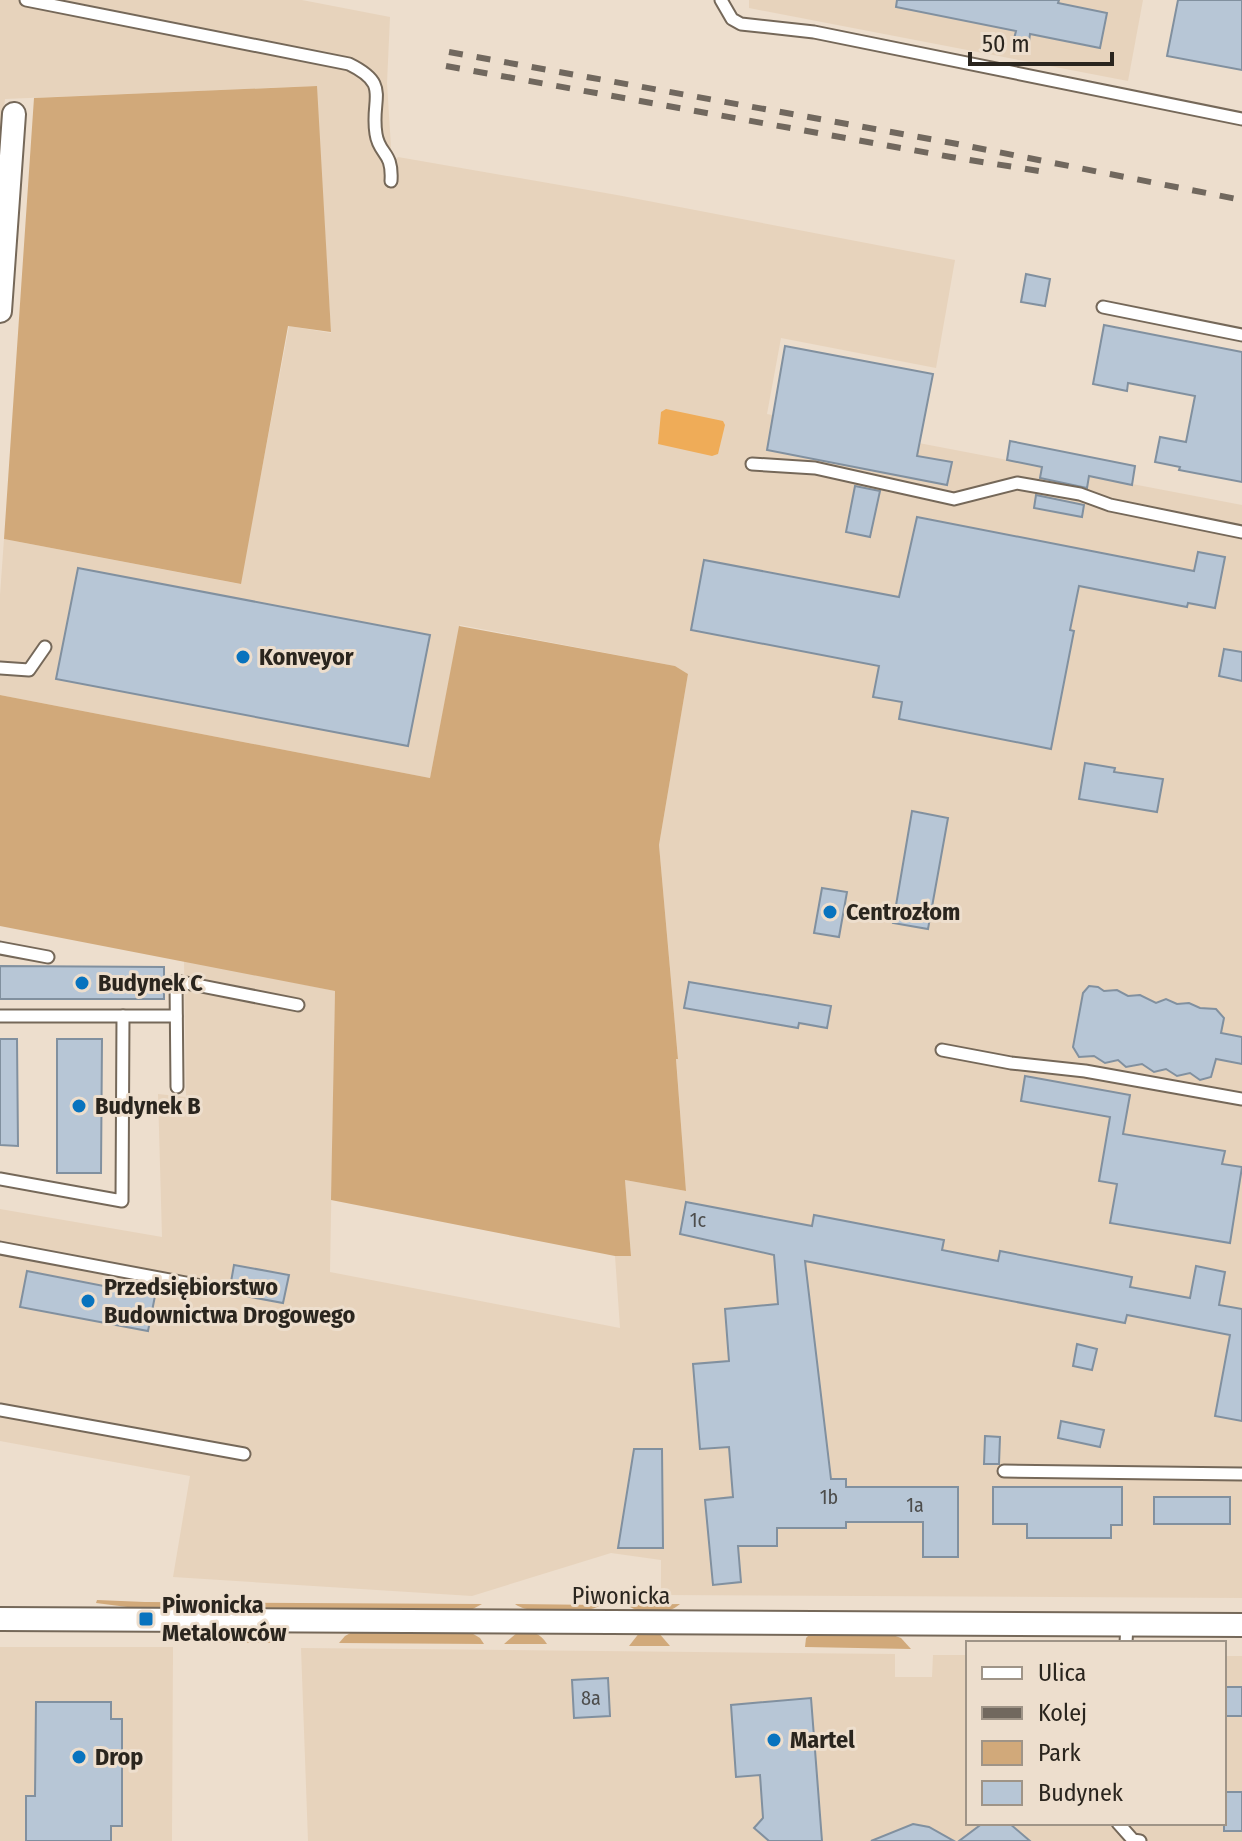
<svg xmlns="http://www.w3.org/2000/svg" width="1242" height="1841" font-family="'Fira Sans Condensed',sans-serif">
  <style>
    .built { fill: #e7d3bc }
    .green { fill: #d1a97a }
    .water { fill: #efac58 }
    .building { fill: #b7c6d6; stroke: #81909f; stroke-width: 2 }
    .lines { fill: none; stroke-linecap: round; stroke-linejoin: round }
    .lane-casing { stroke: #756859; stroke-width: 15 }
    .street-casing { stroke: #756859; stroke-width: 26 }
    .lane { stroke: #fff; stroke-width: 11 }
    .street { stroke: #fff; stroke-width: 22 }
    .rail { stroke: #71685e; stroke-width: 6; stroke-dasharray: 14 14; stroke-linecap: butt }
    .poi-dot { fill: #0873be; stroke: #eddecd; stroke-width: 3 }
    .labels { text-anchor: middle; stroke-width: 6; stroke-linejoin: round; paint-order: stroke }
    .number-label { font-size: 20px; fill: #4d4d4c }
    .poi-label { font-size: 24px; font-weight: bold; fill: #2a251e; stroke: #eddecd; text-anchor: start }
    .street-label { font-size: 24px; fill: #2a251e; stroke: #eddecd }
  </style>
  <rect width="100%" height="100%" fill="#eddecd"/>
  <!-- built -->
  <g class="built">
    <polygon points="0,0 302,0 390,17 387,83 392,163 398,157 617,195 955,260 936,368 781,338 767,414 1242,505 1242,1598 661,1595 661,1560 611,1553 472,1596 173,1577 190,1476 0,1441 0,1209 162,1237 158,1094 186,1097 184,960 335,991 330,1272 620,1328 615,1256 631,1255 625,1180 686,1191 676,1058 678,1058 659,845 688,674 675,666 460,625 430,778 0,695 0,595 4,539 240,584 289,326 331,333 316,86 5,99 0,157"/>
    <polygon points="749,0 1143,0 1128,81 749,8"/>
    <polygon points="0,1647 173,1647 172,1841 0,1841"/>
    <polygon points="301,1648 895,1654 895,1677 932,1677 933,1655 968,1655 968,1823 1224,1823 1224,1656 1242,1656 1242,1841 308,1841"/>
  </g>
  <!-- green -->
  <g class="green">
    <polygon points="317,86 331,332 288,326 241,584 4,539 34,98"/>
    <polygon points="459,626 675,666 688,674 659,845 678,1059 676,1059 686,1191 625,1180 631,1256 615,1256 331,1200 335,991 0,926 0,695 430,778"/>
    <polygon points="97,1600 145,1602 482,1604 469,1611 143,1609 96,1603"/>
    <path d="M515,1604L601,1605C587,1615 528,1615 515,1604Z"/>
    <path d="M680,1604C667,1616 640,1615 627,1605Z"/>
    <polygon points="269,1630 279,1635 285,1643 190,1642 195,1634 202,1631"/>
    <polygon points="354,1631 470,1632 480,1638 484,1644 339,1643 345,1636"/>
    <path d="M518,1632C531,1632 539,1631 547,1644H504Z"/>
    <polygon points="640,1632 658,1632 670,1646 629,1646"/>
    <polygon points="810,1634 890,1634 901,1638 911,1649 805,1647 806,1638"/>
  </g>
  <!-- water -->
  <polygon class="water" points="666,409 723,421 725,425 718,454 712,456 658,444 661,412"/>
  <!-- building -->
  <g class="building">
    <polygon points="897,0 1059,0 1058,3 1107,13 1100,48 1030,34 1029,42 1014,39 1016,31 896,7"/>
    <polygon points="1178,0 1242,0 1242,70 1167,56"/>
    <polygon points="1026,274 1050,279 1045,306 1021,302"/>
    <polygon points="1104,325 1242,352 1242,482 1179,470 1180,467 1155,462 1160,437 1186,442 1195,396 1128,383 1127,391 1093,384"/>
    <polygon points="785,346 933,374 917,456 952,462 947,485 767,450"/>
    <polygon points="1010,441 1135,466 1132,485 1089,476 1087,488 1040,478 1042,467 1007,460"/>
    <polygon points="855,486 880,491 870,537 846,532"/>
    <polygon points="1036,495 1084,505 1082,517 1034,508"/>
    <polygon points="917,517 1194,571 1198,552 1225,557 1215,608 1188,603 1187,607 1079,586 1070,630 1074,631 1051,749 899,719 902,702 873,697 879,666 691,630 704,560 899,597"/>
    <polygon points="78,568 430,635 408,746 56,679"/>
    <polygon points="1224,649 1242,652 1242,681 1219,676"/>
    <polygon points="1085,763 1115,768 1114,772 1163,779 1157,812 1079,799"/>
    <polygon points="912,811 948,818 928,929 893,923"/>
    <polygon points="822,888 847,892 839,937 814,933"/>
    <polygon points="0,966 164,967 164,999 0,999"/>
    <polygon points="689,982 831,1006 827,1028 799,1023 798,1028 684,1008"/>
    <polygon points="1089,986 1098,987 1104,991 1117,990 1128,996 1140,995 1156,1003 1166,999 1177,1004 1189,1003 1200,1008 1216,1009 1224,1018 1221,1033 1242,1037 1242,1064 1216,1059 1211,1077 1200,1080 1190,1073 1177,1076 1166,1069 1154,1072 1142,1064 1126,1067 1118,1060 1105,1063 1094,1056 1079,1057 1073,1047 1083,993"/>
    <polygon points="0,1039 17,1039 18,1146 0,1145"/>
    <polygon points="57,1039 102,1039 101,1173 57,1173"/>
    <polygon points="1025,1076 1130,1095 1123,1134 1225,1151 1222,1164 1242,1167 1230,1243 1110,1223 1117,1184 1099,1181 1110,1117 1021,1101"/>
    <polygon points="686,1202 812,1226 814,1215 944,1240 942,1250 998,1261 1000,1251 1132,1277 1130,1287 1190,1298 1196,1266 1225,1272 1219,1305 1242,1309 1242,1421 1215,1416 1230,1335 1127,1315 1125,1323 805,1261 831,1479 846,1479 846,1487 958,1487 958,1557 923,1557 923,1522 846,1522 846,1528 777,1528 777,1546 738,1546 741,1582 713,1585 705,1500 733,1497 729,1447 700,1449 693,1364 729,1361 725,1309 778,1304 774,1255 680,1234"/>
    <polygon points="234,1265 289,1275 283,1303 229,1293"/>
    <polygon points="27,1271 155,1296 148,1331 20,1307"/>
    <polygon points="1077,1344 1097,1349 1092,1370 1073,1366"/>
    <polygon points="1061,1421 1104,1430 1100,1447 1058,1438"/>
    <polygon points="985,1436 1000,1437 999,1464 984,1464"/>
    <polygon points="634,1449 662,1449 663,1548 618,1548"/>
    <polygon points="993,1487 1122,1487 1122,1525 1111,1525 1111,1538 1027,1538 1027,1524 993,1524"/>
    <rect x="1154" y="1497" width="76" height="27"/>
    <polygon points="608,1678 610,1716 574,1718 572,1680"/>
    <rect x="1224" y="1687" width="18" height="29"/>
    <polygon points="811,1698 822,1841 769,1841 754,1828 763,1818 760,1775 736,1777 731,1705"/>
    <polygon points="36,1702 111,1702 111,1719 122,1719 122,1826 111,1826 111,1841 26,1841 26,1796 35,1796"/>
    <rect x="1224" y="1792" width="18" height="39"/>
    <polygon points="983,1823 1009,1823 1030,1841 959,1841"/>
    <polygon points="913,1824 929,1827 954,1841 871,1841"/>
  </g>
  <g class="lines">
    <defs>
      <g id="lane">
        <path d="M26,0L349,64C392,85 370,98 376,134C379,155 393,151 391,181"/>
        <polyline points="721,0 732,19 741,24 814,32 1242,119"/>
        <polyline points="1103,307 1242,335"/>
        <polyline points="752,464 815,468 954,499 1017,483 1080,494 1110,505 1242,532"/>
        <polyline points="0,668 29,670 45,647"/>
        <polyline points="0,948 48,957"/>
        <polyline points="0,1016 176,1016"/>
        <polyline points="942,1050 1011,1063 1085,1071 1242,1099"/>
        <polyline points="177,1087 176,981 298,1005"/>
        <polyline points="0,1179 122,1201 123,1016"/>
        <polyline points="0,1248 207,1287"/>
        <polyline points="0,1410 244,1454"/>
        <polyline points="1004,1471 1242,1474"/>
        <polyline points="1126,1643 1127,1624"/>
        <polyline points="1118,1823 1133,1840 1140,1841"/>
      </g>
      <g id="street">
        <polyline points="0,311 14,114"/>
        <polyline points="0,1619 1242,1625"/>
      </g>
    </defs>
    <!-- lane casing -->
    <use href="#lane" class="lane-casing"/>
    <!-- street casing -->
    <use href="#street" class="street-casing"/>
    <!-- lane -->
    <use href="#lane" class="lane"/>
    <!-- street -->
    <use href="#street" class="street"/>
    <!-- rail -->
    <g class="rail">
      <polyline points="449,52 952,143 1242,200"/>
      <polyline points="446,66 951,157 1039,171"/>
    </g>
  </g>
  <!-- markers -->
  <g class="poi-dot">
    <circle cx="243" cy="657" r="8"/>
    <circle cx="830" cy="912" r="8"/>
    <circle cx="82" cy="983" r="8"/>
    <circle cx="79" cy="1106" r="8"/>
    <circle cx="88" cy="1301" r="8"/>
    <rect x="138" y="1611" width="16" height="16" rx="4"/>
    <circle cx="774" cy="1740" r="8"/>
    <circle cx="79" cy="1757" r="8"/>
  </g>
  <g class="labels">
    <!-- number labels -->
    <g class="number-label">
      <text x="698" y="1227">1c</text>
      <text x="829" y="1504">1b</text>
      <text x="915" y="1512">1a</text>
      <text x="591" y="1705">8a</text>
    </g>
    <!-- poi labels -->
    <g class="poi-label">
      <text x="259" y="665">Konveyor</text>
      <text x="846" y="920">Centrozłom</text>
      <text x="98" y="991">Budynek C</text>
      <text x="95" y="1114">Budynek B</text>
      <text x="104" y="1295">Przedsiębiorstwo<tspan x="104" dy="28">Budownictwa Drogowego</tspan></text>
      <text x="162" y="1613">Piwonicka<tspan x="162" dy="28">Metalowców</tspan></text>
      <text x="790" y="1748">Martel</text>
      <text x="95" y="1765">Drop</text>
    </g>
    <!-- street labels -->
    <g class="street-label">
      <text x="621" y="1604">Piwonicka</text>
    </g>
  </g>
  <!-- legend -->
  <rect x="966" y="1641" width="260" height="184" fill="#eddecd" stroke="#9f9487" stroke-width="2"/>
  <rect x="982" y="1667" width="40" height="12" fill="#ffffff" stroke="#9f9487" stroke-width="2"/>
  <text x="1038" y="1681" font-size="24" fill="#2a251e">Ulica</text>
  <rect x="982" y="1707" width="40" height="12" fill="#71685e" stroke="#9f9487" stroke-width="2"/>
  <text x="1038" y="1721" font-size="24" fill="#2a251e">Kolej</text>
  <rect x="982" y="1741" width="40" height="24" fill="#d1a97a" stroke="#9f9487" stroke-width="2"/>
  <text x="1038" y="1761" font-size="24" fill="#2a251e">Park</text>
  <rect x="982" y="1781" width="40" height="24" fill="#b7c6d6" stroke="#9f9487" stroke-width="2"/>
  <text x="1038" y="1801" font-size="24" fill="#2a251e">Budynek</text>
  <!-- scale -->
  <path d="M970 52v12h142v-12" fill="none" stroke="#2a251e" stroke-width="4"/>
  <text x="982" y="52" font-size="24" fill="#2a251e" stroke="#eddecd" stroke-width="6" paint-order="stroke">50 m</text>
</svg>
